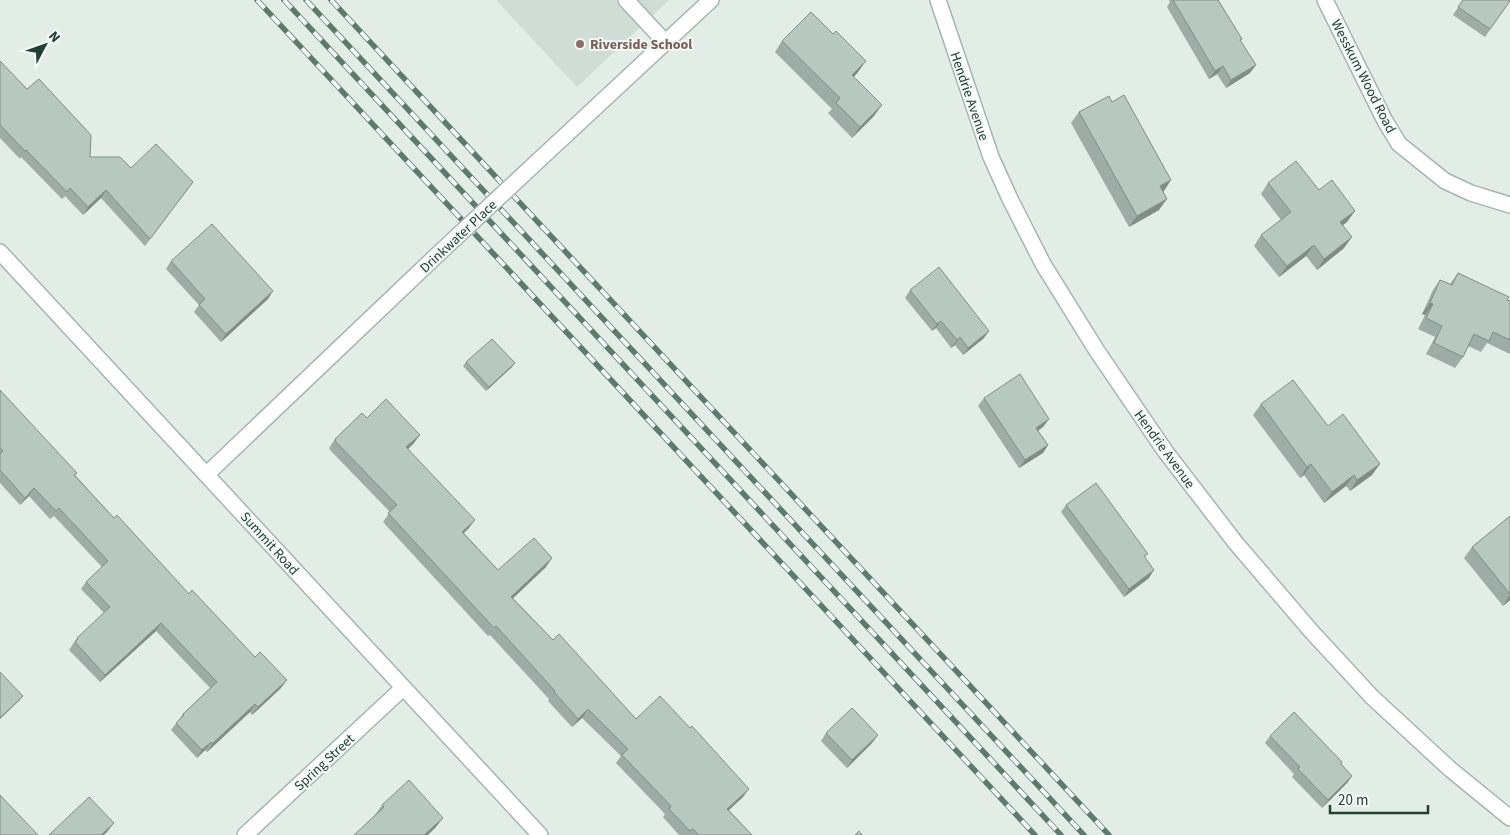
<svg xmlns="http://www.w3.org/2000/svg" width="1510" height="835" font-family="'Source Sans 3',sans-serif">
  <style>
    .built { fill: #d0ddd7 }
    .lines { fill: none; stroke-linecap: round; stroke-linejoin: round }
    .minor-casing { stroke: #a4b6af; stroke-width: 18 }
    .minor { stroke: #fff; stroke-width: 15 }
    .rail-casing { stroke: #5b7b71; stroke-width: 5.5 }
    .rail { stroke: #f3f9f6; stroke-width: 4; stroke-dasharray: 11; stroke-linecap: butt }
    .minor-bridge-casing { stroke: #a4b6af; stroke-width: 18; stroke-linecap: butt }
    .minor-bridge { stroke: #fff; stroke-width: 15 }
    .wall { fill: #9daca6 }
    .shaded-wall { fill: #808c87 }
    .building { fill: #b7c8c1; stroke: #808c87 }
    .education-dot { fill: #8d6e63; stroke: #f3f9f6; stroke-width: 2 }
    .labels { text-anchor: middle; stroke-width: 4; stroke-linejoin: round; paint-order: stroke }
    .education-label { font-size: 14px; font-weight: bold; fill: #785e54; stroke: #f3f9f6; text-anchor: start }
    .street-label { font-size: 14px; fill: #214036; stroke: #f3f9f6 }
  </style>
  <rect width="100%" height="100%" fill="#e2ede8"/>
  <!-- built -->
  <polygon class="built" points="496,0 669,0 577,87"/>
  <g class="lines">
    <defs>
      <g id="minor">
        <polyline points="626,0 665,42"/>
        <polyline points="938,0 991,157 1010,199 1043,264 1097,351 1165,451 1235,542 1311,631 1372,697 1450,769 1510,818"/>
        <polyline points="1325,0 1385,121 1399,144 1445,181 1471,193 1510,205"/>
        <polyline points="539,160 711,0"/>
        <polyline points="0,252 540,835"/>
        <polyline points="207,474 436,256"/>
        <polyline points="245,835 403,688"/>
      </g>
    </defs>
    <!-- minor casing -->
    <use href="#minor" class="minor-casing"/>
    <!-- minor -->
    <use href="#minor" class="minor"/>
    <defs>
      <g id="rail">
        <polyline points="257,0 1035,835"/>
        <polyline points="284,0 1061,835"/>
        <polyline points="306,0 1084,835"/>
        <polyline points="331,0 1109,835"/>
      </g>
    </defs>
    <!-- rail casing -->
    <use href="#rail" class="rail-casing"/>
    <!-- rail -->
    <use href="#rail" class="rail"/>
    <defs>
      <polyline id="minor-bridge" points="436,256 539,160"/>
    </defs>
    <!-- minor-bridge casing -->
    <use href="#minor-bridge" class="minor-bridge-casing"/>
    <!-- minor-bridge -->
    <use href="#minor-bridge" class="minor-bridge"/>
  </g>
  <!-- wall -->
  <g class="wall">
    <polygon points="1169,0 1218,0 1242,39 1240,41 1250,73 1226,88 1217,74 1209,79 1167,7 1170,2"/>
    <polygon points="1463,0 1510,1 1485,37 1453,15"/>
    <polygon points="833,34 858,72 854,77 874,116 852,138 828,113 832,109 775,52 782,41"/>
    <polygon points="0,61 90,157 131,168 193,182 145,246 101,198 83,215 65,196 62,199 21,157 20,159 0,138"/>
    <polygon points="1079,112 1164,191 1163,192 1159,210 1129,227 1071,123"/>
    <polygon points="1268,183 1319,190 1347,222 1343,225 1344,248 1317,270 1306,256 1279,277 1254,246 1261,235 1281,220 1261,194"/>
    <polygon points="171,261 268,299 221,342 194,312 199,305 166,269"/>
    <polygon points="1458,273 1510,301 1510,354 1487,343 1481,352 1468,346 1463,357 1455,368 1426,354 1435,337 1418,329 1425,315 1422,314 1433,290 1440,280 1450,284"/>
    <polygon points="910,290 984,338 963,355 955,345 951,348 936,328 932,331 905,298"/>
    <polygon points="466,362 512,367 486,391 463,366"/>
    <polygon points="0,390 75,475 114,518 281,688 252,715 250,712 207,752 205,750 197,758 171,730 183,714 210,688 156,631 100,682 69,650 77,638 104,613 81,589 86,582 102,567 54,516 50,519 29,496 20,505 0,483"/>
    <polygon points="984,398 1044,426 1038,431 1048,445 1043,453 1019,468 978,406"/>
    <polygon points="1261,404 1328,426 1372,475 1350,491 1346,486 1324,503 1304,475 1300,478 1253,415"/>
    <polygon points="367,418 414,443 408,449 469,528 464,533 498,570 546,567 513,598 553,640 636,719 743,797 729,810 752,835 679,835 663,817 665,814 616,763 621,756 582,718 572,727 548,701 549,699 490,635 488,636 383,522 390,512 331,451 329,448 335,439"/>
    <polygon points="1066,505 1145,558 1149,578 1124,597 1061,512"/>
    <polygon points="1510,516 1510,600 1503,606 1464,558 1472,547"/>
    <polygon points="826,733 878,735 872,743 847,768 821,741"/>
    <polygon points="1270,736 1341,764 1352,776 1347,783 1322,808 1292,777 1294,774 1265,743"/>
    <polygon points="382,805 436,827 375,815"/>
  </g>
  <!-- shaded-wall -->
  <g class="shaded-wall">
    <polygon points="866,61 858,72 845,86 852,75"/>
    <polygon points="1256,65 1250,73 1226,88 1231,80"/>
    <polygon points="1223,66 1217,74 1209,79 1215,71"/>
    <polygon points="882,105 874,116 852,138 860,127"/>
    <polygon points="1171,180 1164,191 1152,197 1160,186"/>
    <polygon points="106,190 101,198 83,215 88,207"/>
    <polygon points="1167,199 1159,210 1129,227 1137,216"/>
    <polygon points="1355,211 1347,222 1333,233 1340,222"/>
    <polygon points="1352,237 1344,248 1317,270 1324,259"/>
    <polygon points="1314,245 1306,256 1279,277 1287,266"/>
    <polygon points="273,291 268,299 221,342 226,334"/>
    <polygon points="1430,303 1433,304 1425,315 1422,314"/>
    <polygon points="941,321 936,328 932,331 937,324"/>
    <polygon points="989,331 984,338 963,355 968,348"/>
    <polygon points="960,337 955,345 951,348 957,340"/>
    <polygon points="515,363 512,367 486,391 489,387"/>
    <polygon points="1049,419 1044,426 1031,436 1036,428"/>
    <polygon points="420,435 414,443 401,456 406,447"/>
    <polygon points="1048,445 1043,453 1019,468 1025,460"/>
    <polygon points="1311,464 1304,475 1300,478 1307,467"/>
    <polygon points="1380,464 1372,475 1350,491 1357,480"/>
    <polygon points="1354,475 1346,486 1324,503 1332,492"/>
    <polygon points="34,488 29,496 20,505 25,498"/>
    <polygon points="475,520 469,528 456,540 462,532"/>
    <polygon points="552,558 546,567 506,605 511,597"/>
    <polygon points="1154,570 1149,578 1124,597 1129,589"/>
    <polygon points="1510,595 1510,600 1503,606"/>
    <polygon points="161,623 156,631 100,682 105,675"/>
    <polygon points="287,680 281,688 252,715 258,707"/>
    <polygon points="23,696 20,700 0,719 0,718"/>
    <polygon points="255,704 250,712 207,752 212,744"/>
    <polygon points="588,709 582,718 572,727 578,719"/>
    <polygon points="878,735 872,743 847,768 852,760"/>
    <polygon points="211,742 205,750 197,758 202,750"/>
    <polygon points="1352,776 1347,783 1322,808 1328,800"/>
    <polygon points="749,789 743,797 721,817 727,809"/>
    <polygon points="443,818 436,827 428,835 424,835"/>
    <polygon points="114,823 107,832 104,835 101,835"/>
  </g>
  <!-- building -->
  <g class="building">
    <polygon points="1173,0 1218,0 1242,39 1240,40 1256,65 1231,80 1223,66 1215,71"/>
    <polygon points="1463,0 1510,0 1510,1 1490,29 1458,7"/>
    <polygon points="811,12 833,34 836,31 866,61 852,75 882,105 860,127 836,103 840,98 782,41"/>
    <polygon points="0,61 27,89 39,79 91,135 90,157 120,157 131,168 156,144 193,182 150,239 106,190 88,207 70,188 67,192 26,150 25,151 0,125"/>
    <polygon points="1124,95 1171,180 1160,186 1167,199 1137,216 1079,112 1109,96 1112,102"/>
    <polygon points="1296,161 1319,190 1332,180 1355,211 1340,222 1352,237 1324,259 1314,245 1287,266 1261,235 1291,212 1268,183"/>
    <polygon points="212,224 273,291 226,334 199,305 205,299 171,261"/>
    <polygon points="939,267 989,331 968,348 960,337 957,340 941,321 937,324 910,290"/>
    <polygon points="1458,273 1509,297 1507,300 1510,301 1510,340 1493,332 1489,341 1474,334 1463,357 1434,343 1442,326 1426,318 1433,304 1430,303 1440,280 1452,285"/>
    <polygon points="492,339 515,363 489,387 466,362"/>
    <polygon points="1020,374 1049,419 1036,428 1048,445 1025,460 984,398"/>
    <polygon points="1293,380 1328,426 1343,414 1380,464 1357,480 1354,475 1332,492 1311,464 1307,467 1261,404"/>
    <polygon points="0,390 77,473 74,475 114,518 117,515 189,594 192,590 255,657 260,652 287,680 258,707 255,704 212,744 211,742 202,750 176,723 184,715 183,714 217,682 161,623 105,675 75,642 78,639 77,638 110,607 86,582 108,561 59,508 56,511 34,488 25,498 0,470 0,454 3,451 0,448"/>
    <polygon points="386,399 420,435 406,447 475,520 462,532 498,570 534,538 552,558 511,597 553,640 559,634 636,719 660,696 690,728 692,726 749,789 727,809 752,835 699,835 693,829 690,831 669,809 671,806 622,755 628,749 588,709 578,719 554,692 555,691 496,626 494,628 388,513 397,505 336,442 335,439 362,413 367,418"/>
    <polygon points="1096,483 1148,554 1144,556 1154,570 1129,589 1066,505"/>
    <polygon points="1510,516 1510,594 1472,547"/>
    <polygon points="0,672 23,696 0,718"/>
    <polygon points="852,708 878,735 852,760 826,733"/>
    <polygon points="1294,712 1342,762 1341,764 1352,776 1328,800 1298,769 1300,767 1270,736"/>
    <polygon points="409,780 443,818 424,835 354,835 384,807 382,805"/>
    <polygon points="0,795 38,835 0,835"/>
    <polygon points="89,797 114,823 101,835 49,835"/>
    <polygon points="859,831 862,835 855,835"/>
  </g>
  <!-- markers -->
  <circle class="education-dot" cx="580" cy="44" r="5"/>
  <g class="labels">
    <!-- education labels -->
    <g class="education-label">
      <text x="590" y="49">Riverside School</text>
    </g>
    <!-- street labels -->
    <g class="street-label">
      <text transform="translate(1364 76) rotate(63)" y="5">Wesskum Wood Road</text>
      <text transform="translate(970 96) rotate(71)" y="5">Hendrie Avenue</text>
      <text transform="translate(458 236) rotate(-43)" y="5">Drinkwater Place</text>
      <text transform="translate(1165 449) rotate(54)" y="5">Hendrie Avenue</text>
      <text transform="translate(270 543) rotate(48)" y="5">Summit Road</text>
      <text transform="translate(324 762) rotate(-43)" y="5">Spring Street</text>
    </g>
  </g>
  <!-- north arrow -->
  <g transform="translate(45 45) rotate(49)" stroke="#f3f9f6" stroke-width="4" paint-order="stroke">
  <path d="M0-4L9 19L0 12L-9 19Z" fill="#214036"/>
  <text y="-8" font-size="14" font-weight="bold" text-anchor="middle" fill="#214036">N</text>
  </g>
  <!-- scale -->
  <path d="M1330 805v8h98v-8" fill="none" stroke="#214036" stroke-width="2.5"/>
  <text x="1338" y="805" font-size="15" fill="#214036" stroke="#f3f9f6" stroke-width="4" paint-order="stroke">20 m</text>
</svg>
